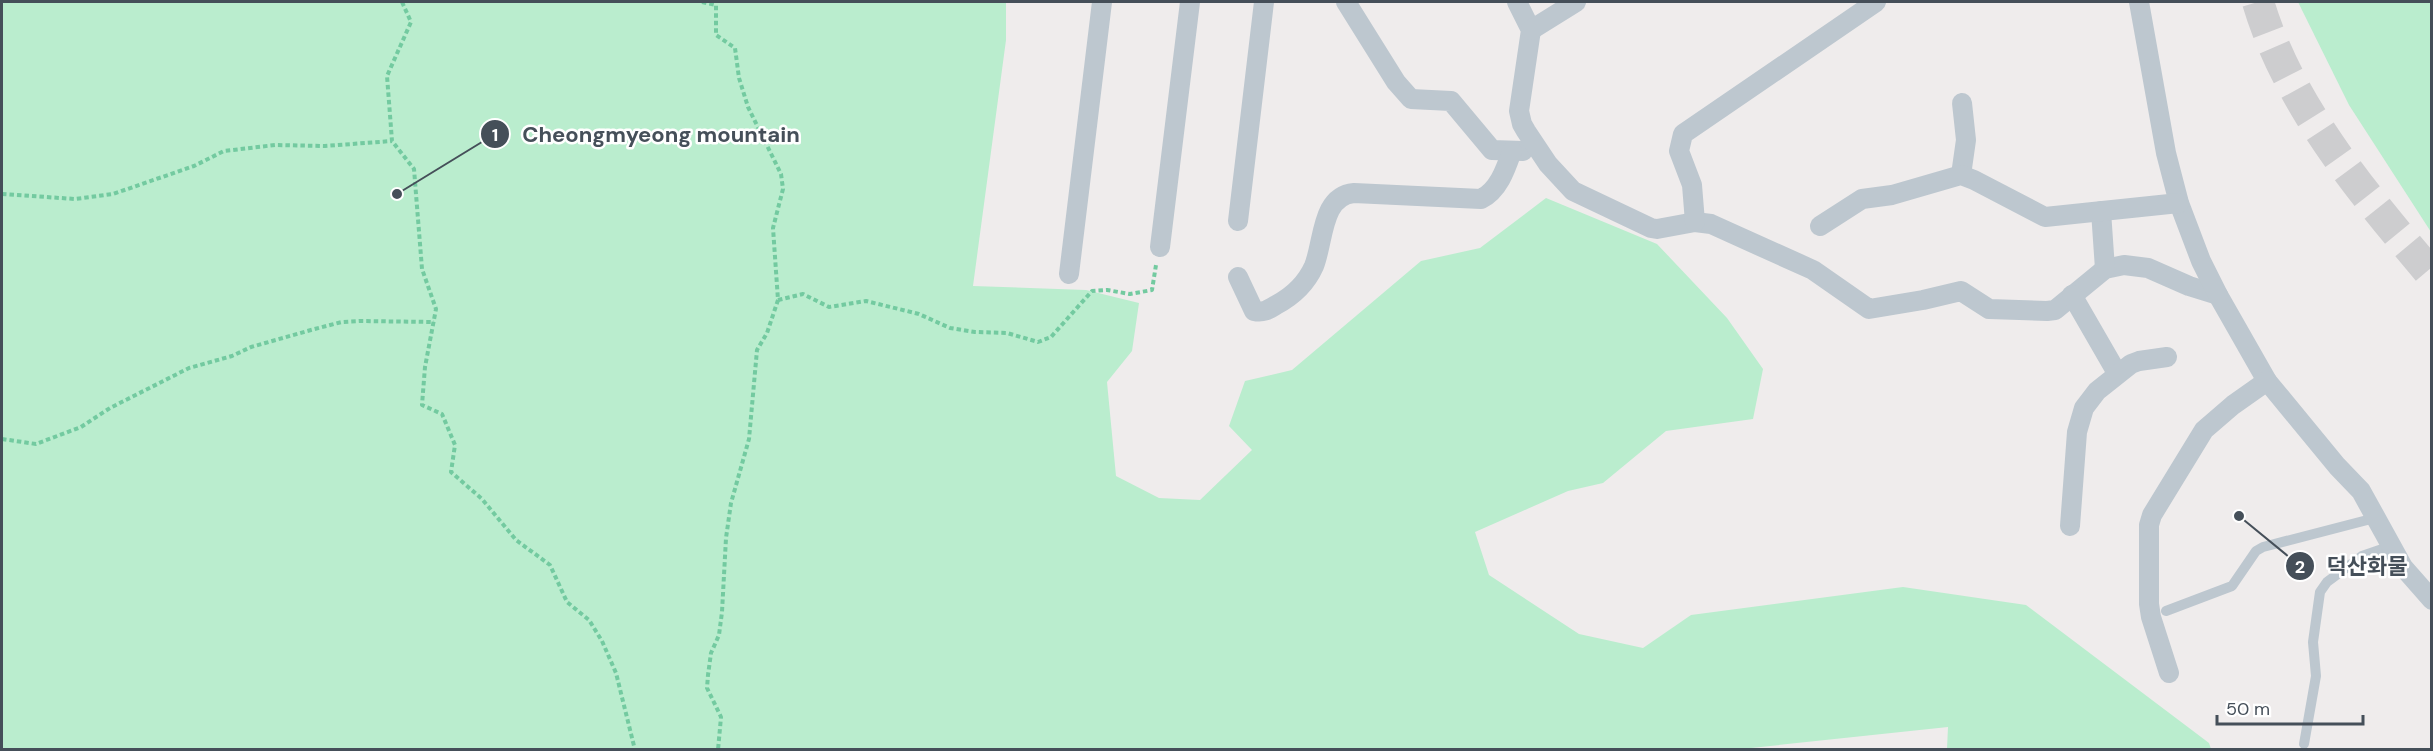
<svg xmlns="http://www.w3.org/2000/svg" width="2433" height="751" font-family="'DM Sans','Noto Sans KR',sans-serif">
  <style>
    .green { fill: #baedce }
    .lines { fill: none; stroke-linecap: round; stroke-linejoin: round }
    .primary-tunnel { stroke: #cdcdcf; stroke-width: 32; stroke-dasharray: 32 16; stroke-linecap: butt }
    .path { stroke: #73caa0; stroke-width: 4; stroke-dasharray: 4.5 3; stroke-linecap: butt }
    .service { stroke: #bdc7cf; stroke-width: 10 }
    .minor { stroke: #bdc7cf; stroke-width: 20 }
    .leader { fill: none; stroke: #454f59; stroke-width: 2 }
    .callout-dot { fill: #454f59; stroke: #fff; stroke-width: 2 }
    .mark-label { font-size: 18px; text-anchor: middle; font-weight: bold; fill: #fff }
    .callout-label { font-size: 22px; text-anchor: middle; font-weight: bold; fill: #454f59; stroke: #fff; stroke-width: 5; stroke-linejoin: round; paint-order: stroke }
  </style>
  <rect width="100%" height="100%" fill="#efecec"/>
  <!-- green -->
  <g class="green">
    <polygon points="2,2 1006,2 1006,40 973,286 1086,290 1139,303 1132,351 1107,382 1116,476 1159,498 1200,500 1252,450 1229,426 1245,381 1292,370 1421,261 1480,248 1546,198 1657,244 1727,318 1763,369 1753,419 1666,431 1603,483 1568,491 1475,532 1489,575 1579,634 1643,648 1691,615 1903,587 2026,605 2209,743 2211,749 1947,749 1948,727 1732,750 2,749"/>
    <polygon points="2298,2 2431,2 2431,232 2349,105"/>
  </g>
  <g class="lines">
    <!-- primary-tunnel -->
    <path class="primary-tunnel" d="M2258,2C2289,106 2363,193 2432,275"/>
    <!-- path -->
    <g class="path">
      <polyline points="402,2 411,22 387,76 392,141 414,169 422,269 436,309 425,367 422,405 442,414 455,445 451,472 482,499 516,540 550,565 567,602 589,620 602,641 616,673 635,750"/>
      <polyline points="702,2 716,5 716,35 735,48 739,78 748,107 781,174 783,189 773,228 778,300 767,333 757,350 749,439 731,503 726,538 722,612 719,635 711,653 708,675 707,688 721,717 718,750"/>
      <polyline points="2,194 75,199 113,194 194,166 224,151 275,145 325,146 392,141"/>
      <polyline points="778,300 803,294 829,307 866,301 919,314 950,328 975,332 1007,333 1038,342 1051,337 1092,291 1107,290 1130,294 1152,290 1156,265"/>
      <polyline points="2,439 36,444 81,427 110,408 189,368 232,356 251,347 311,330 342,322 359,321 434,322"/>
    </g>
    <!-- service -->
    <g class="service">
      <polyline points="2166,611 2232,586 2256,551 2263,547 2375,518"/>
      <polyline points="2304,744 2316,676 2313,642 2320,592 2327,582 2362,556 2391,546"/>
    </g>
    <!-- minor -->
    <g class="minor">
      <polyline points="1346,2 1396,82 1411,99 1451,101 1492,150 1523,151"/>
      <polyline points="1517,2 1531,30 1519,111 1522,124 1526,131 1548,164 1573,191 1651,228 1657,229 1695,222 1711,224 1813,270 1869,309 1923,300 1961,291 1989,309 2047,311 2055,310 2105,269 2124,265 2148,268 2189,286 2218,295"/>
      <polyline points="2139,2 2166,153 2179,203 2201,261 2218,295 2267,381 2337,466 2361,491 2403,567 2432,600"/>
      <polyline points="1531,30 1576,2"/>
      <polyline points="1961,175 1966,140 1962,103"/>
      <polyline points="2101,211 2105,269"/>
      <polyline points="1238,221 1264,2"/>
      <polyline points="1695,222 1692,185 1679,151 1683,134 1876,2"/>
      <polyline points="1820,226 1862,199 1892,195 1961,175 1974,180 2045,217 2179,203"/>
      <polyline points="1160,247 1190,2"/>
      <polyline points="1069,274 1102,2"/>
      <path d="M1238,277L1254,311C1263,313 1268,310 1276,305C1293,296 1306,284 1314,266C1324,241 1321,196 1354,193L1481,199C1499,190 1506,168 1512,151"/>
      <polyline points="2072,295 2117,373"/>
      <polyline points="2070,526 2077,432 2084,408 2097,391 2131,364 2139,361 2167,357"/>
      <polyline points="2169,673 2151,617 2149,604 2149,525 2152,515 2204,430 2233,405 2267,381"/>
    </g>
  </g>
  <!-- callouts -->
  <path class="leader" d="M397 194L495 134M2239 516L2300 566"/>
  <g class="callout-dot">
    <circle cx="397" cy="194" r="6"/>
    <circle cx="2239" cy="516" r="6"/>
    <circle cx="495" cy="134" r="15"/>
    <circle cx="2300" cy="566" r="15"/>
  </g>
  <g class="mark-label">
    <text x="495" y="141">1</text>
    <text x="2300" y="573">2</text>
  </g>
  <g class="callout-label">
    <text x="661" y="142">Cheongmyeong mountain</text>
    <text x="2367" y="574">덕산화물</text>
  </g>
  <!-- border -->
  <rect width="2433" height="751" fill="none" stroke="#454f59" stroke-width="6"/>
  <!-- scale -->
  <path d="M2217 715v9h146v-9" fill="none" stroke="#454f59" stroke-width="3"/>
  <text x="2226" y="715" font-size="18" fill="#454f59" stroke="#ffffff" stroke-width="4.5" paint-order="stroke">50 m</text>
</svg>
